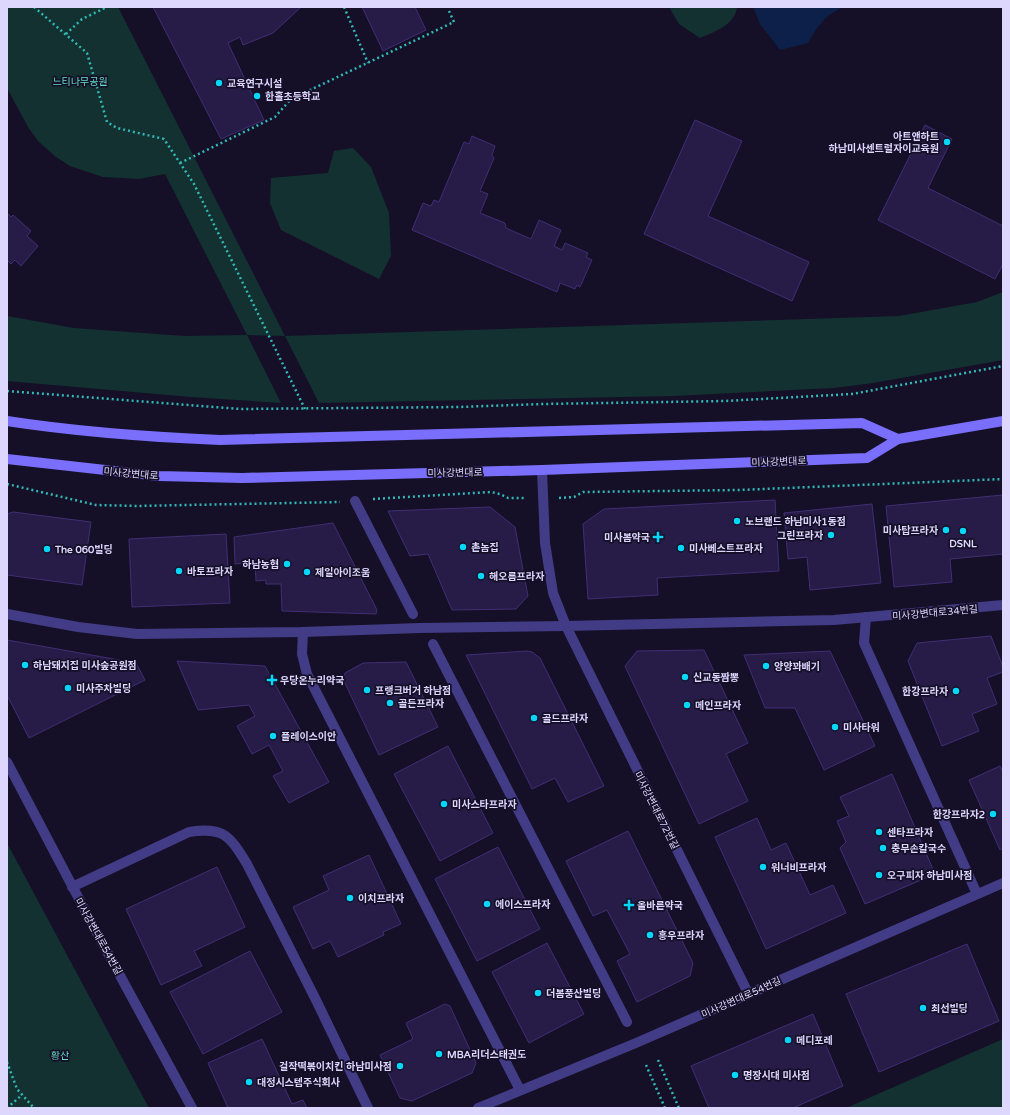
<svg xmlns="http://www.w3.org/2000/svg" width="1010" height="1115" font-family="'Varela Round','Noto Sans KR',sans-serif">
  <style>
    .green { fill: #133131 }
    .water { fill: #0d2049 }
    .building { fill: #271c48; stroke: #402e74 }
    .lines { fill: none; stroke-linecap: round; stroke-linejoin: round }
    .path { stroke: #31b8b7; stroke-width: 2.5; stroke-dasharray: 2 3; stroke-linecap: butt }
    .service { stroke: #423c86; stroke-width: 10 }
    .pedestrian { stroke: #423c86; stroke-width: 10 }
    .secondary { stroke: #7a6ffd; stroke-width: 10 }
    .poi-dot { fill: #05d6fc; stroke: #151027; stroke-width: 1.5 }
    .labels { text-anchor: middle; stroke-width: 3.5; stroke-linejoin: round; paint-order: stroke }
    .park-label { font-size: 10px; fill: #62dfc6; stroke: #151027 }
    .poi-label { font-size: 10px; font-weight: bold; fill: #ddd7fe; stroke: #151027; text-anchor: start }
    .street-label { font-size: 10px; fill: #ddd7fe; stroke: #151027 }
  </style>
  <rect width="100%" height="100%" fill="#151027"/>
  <!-- green -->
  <g class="green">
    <polygon points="7,7 118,7 285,336 899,316 977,302 1003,292 1003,360 873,383 834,388 674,396 319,403 285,336 247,335 281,403 191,397 7,381 7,316 74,328 184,336 247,335 165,174 139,179 103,177 70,166 56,157 38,141 28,127 7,88"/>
    <path d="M669,7H737C735,25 714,32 700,38L679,24Z"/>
    <polygon points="353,148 371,167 389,213 391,256 379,279 281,230 270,203 271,178 328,173 334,151"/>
    <polygon points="7,843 149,1108 7,1108"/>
    <polygon points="1003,1039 1003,1108 846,1108"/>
  </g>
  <!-- water -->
  <path class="water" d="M753,7H845C826,13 817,27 808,43L780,50L760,24Z"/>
  <!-- building -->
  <g class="building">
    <polygon points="153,7 301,7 273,33 243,45 240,37 228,43 264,120 221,139"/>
    <polygon points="362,7 415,7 426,30 383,51"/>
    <polygon points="695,120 742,141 708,216 809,262 792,301 644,234"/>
    <polygon points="925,125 952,139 928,188 1003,226 1003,264 995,279 878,220"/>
    <polygon points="472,136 495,146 492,155 494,158 480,191 488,194 480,213 505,223 506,228 531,239 539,220 561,230 554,246 562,250 565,243 588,253 586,257 592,260 580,287 577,285 575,289 560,283 557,292 412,230 423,203 431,206 434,200 439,202 464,142 469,144"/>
    <polygon points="7,213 11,217 13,215 31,231 27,236 38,246 21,266 15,260 11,264 7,260"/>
    <polygon points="1003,495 1003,554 950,559 952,582 894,587 886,506"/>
    <polygon points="775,500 779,571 657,578 658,595 588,599 583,524 604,509"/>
    <polygon points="872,504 881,583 810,590 807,557 788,559 784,513"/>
    <polygon points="490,507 515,527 528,596 516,609 452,610 428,554 410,556 388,511"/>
    <polygon points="13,512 91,522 82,585 7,575 7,514"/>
    <polygon points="333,523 377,610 376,614 282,611 281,584 266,584 266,580 256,581 255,562 235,564 234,537"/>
    <polygon points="226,534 230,603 132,607 129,539"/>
    <polygon points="991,636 1003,667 1003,672 987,678 997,704 972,714 979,731 942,746 908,661 917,643"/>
    <polygon points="7,640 136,663 145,680 29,738 7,695"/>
    <polygon points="704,650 748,743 726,754 748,801 699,824 625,666 637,651"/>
    <polygon points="527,651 532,652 540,658 604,786 568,802 555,778 532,789 466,655"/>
    <polygon points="830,651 875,746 824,770 795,708 765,708 744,655"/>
    <polygon points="177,661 265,666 329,782 289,803 273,776 283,771 269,745 252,754 237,726 255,716 249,705 198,710"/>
    <polygon points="406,662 438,727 379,755 343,679 345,673 363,663"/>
    <polygon points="448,746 493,833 440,861 394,774"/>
    <polygon points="1000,766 1003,772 1003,848 1000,850 969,780"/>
    <polygon points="892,774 935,874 865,904 840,848 846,842 837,821 849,816 840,797"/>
    <polygon points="757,818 771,850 786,843 810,895 833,885 846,913 766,949 715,837"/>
    <polygon points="628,831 693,963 690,976 637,1002 617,961 630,954 607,910 593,916 566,861"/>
    <polygon points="498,847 540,929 477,961 435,879"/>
    <polygon points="369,855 401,924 383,932 384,935 338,957 330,941 313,949 293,907 329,890 323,876"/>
    <polygon points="217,867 245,927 194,951 202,966 161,985 126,909"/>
    <polygon points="547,943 584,1014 529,1043 492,972"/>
    <polygon points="967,944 999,1021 879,1072 846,994"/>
    <polygon points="250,951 282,1012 203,1054 170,992"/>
    <polygon points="445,1004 450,1006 476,1063 472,1073 412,1101 400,1098 380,1055 413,1039 406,1023"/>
    <polygon points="813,1014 843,1086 793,1108 709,1108 691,1066"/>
    <polygon points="262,1039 292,1104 303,1100 307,1108 228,1108 208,1063"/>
  </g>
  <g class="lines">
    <!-- path -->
    <g class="path">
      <polyline points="34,7 87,53 107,122 117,128 164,139 194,184 305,409"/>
      <polyline points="344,7 368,63"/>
      <polyline points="66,34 82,19 107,7"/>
      <polyline points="180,163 275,117 291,99 454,22 449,11"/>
      <polyline points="7,391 240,409 458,407 543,404 725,401 852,394 1003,366"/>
      <polyline points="7,484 96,505 137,506 340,502"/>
      <polyline points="559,498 574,497 583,492 739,490 1003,479"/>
      <polyline points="373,499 491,492 500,494 508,498 526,498"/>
      <polyline points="658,1060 679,1108"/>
      <polyline points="7,1062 17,1089 34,1108"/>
      <polyline points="646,1065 665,1108"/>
      <polyline points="7,1108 22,1095"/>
    </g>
    <!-- service -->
    <g class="service">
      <polyline points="542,470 545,543 553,593 566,626 748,993"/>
      <polyline points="7,614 78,627 137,634 303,632 420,628 566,626 834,620 1003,605"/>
      <polyline points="866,617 864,643 977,894"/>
      <polyline points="303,632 302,654 307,674 520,1090"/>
      <polyline points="7,762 98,935 192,1108"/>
      <path d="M72,887L189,832C224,827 229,835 247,864L317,1002L368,1108"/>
      <polyline points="478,1108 636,1043 1003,883"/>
    </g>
    <!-- pedestrian -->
    <g class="pedestrian">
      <polyline points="355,501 413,614"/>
      <polyline points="433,644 627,1022"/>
    </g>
    <!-- secondary -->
    <g class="secondary">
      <path d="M7,421C78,432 149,437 220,440L862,423L898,439"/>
      <polyline points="7,459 159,476 242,478 542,470 867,458 898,439 1003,421"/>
    </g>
  </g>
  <!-- markers -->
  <g class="poi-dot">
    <circle cx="219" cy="83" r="4"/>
    <circle cx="257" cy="96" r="4"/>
    <circle cx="947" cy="142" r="4"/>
    <circle cx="737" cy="521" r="4"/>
    <circle cx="946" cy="530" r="4"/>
    <circle cx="963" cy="531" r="4"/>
    <circle cx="831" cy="535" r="4"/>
    <path d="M656 531h4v4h4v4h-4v4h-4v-4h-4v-4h4z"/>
    <circle cx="463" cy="547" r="4"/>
    <circle cx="681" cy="548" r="4"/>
    <circle cx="47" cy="549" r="4"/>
    <circle cx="287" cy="564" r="4"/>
    <circle cx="179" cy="571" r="4"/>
    <circle cx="307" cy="572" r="4"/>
    <circle cx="481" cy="576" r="4"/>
    <circle cx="25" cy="665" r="4"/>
    <circle cx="766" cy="666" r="4"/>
    <circle cx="685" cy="677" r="4"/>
    <path d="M270 674h4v4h4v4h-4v4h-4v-4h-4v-4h4z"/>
    <circle cx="68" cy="688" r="4"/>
    <circle cx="367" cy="690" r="4"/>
    <circle cx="956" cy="691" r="4"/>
    <circle cx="390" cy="703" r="4"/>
    <circle cx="687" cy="705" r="4"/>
    <circle cx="534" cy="718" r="4"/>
    <circle cx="835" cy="727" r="4"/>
    <circle cx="273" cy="736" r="4"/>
    <circle cx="444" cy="804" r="4"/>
    <circle cx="993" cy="814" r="4"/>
    <circle cx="879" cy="832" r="4"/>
    <circle cx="883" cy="848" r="4"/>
    <circle cx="763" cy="867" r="4"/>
    <circle cx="879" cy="875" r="4"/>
    <circle cx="350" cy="898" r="4"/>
    <circle cx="487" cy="904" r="4"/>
    <path d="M627 899h4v4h4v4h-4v4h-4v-4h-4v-4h4z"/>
    <circle cx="650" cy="935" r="4"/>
    <circle cx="538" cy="993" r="4"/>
    <circle cx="923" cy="1008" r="4"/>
    <circle cx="788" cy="1040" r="4"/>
    <circle cx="439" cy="1054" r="4"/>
    <circle cx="400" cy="1066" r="4"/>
    <circle cx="735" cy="1075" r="4"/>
    <circle cx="249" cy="1082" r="4"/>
  </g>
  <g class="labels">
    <!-- park labels -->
    <g class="park-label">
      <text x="80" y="85">느티나무공원</text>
      <text x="60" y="1059">황산</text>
    </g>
    <!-- poi labels -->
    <g class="poi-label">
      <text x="227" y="87">교육연구시설</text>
      <text x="265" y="100">한홀초등학교</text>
      <text x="939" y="140" text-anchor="end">아트앤하트<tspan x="939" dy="12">하남미사센트럴자이교육원</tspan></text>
      <text x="745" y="525">노브랜드 하남미사1동점</text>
      <text x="938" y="534" text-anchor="end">미사탑프라자</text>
      <text x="823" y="539" text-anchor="end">그린프라자</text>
      <text x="650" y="541" text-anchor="end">미사봄약국</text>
      <text x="963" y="547" text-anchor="middle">DSNL</text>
      <text x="471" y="551">촌놈집</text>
      <text x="689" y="552">미사베스트프라자</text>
      <text x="55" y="553">The 060빌딩</text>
      <text x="279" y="568" text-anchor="end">하남농협</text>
      <text x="187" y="575">바토프라자</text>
      <text x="315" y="576">제일아이조움</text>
      <text x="489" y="580">해오름프라자</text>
      <text x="33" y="669">하남돼지집 미사숲공원점</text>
      <text x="774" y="670">양양꽈배기</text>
      <text x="693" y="681">신교동짬뽕</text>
      <text x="280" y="684">우당온누리약국</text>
      <text x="76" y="692">미사주차빌딩</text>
      <text x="375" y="694">프랭크버거 하남점</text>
      <text x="948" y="695" text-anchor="end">한강프라자</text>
      <text x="398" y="707">골든프라자</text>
      <text x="695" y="709">메인프라자</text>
      <text x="542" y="722">골드프라자</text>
      <text x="843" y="731">미사타워</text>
      <text x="281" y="740">플레이스이안</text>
      <text x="452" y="808">미사스타프라자</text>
      <text x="985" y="818" text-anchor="end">한강프라자2</text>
      <text x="887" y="836">센타프라자</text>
      <text x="891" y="852">충무손칼국수</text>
      <text x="771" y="871">워너비프라자</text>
      <text x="887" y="879">오구피자 하남미사점</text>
      <text x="358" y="902">이치프라자</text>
      <text x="495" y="908">에이스프라자</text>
      <text x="637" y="909">올바른약국</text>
      <text x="658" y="939">흥우프라자</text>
      <text x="546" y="997">더봄풍산빌딩</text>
      <text x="931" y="1012">최선빌딩</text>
      <text x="796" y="1044">메디포레</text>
      <text x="447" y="1058">MBA리더스태권도</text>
      <text x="392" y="1070" text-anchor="end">걸작떡볶이치킨 하남미사점</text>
      <text x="743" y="1079">명장시대 미사점</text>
      <text x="257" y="1086">대정시스템주식회사</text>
    </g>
    <!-- street labels -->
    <g class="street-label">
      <text transform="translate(779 461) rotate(-2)" y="4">미사강변대로</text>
      <text transform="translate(455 472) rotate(-1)" y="4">미사강변대로</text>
      <text transform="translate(131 473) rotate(5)" y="4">미사강변대로</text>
      <text transform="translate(935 612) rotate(-5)" y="4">미사강변대로34번길</text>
      <text transform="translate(657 810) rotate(63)" y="4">미사강변대로72번길</text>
      <text transform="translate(99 936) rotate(61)" y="4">미사강변대로54번길</text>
      <text transform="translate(741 997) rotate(-24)" y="4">미사강변대로54번길</text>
    </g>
  </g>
  <!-- border -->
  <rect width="1010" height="1115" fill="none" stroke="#ddd7fe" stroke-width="16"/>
</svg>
